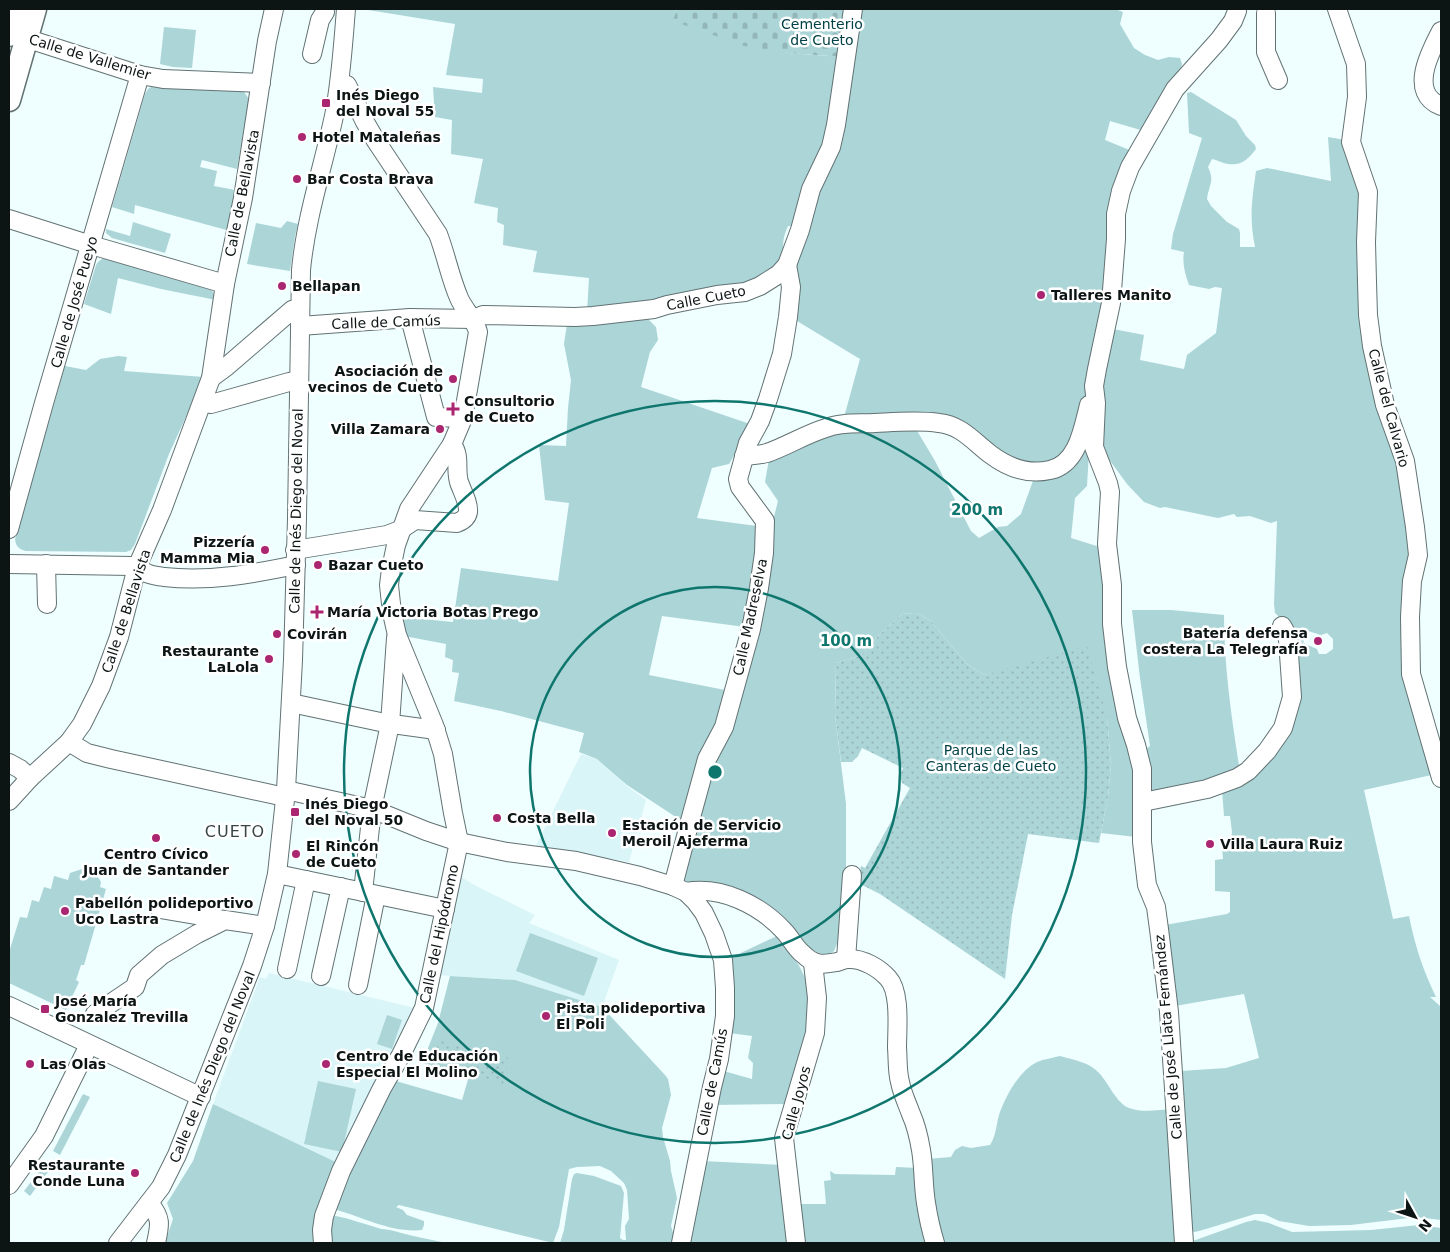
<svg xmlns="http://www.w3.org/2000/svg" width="1450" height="1252" font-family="'DejaVu Sans',sans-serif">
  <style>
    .built { fill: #d9f5f7 }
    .green { fill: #acd5d8; fill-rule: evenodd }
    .cemetery { fill: url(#cemetery-stones) }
    .park { fill: url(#park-dots) }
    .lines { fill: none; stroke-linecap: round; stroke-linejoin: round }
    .minor-casing { stroke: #627273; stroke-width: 20 }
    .major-casing { stroke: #627273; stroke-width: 25 }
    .minor { stroke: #fff; stroke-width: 18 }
    .major { stroke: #fff; stroke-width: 22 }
    .ring { fill: none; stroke: #0f766e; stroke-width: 2.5 }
    .poi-dot { fill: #ab2670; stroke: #fff; stroke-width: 2 }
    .labels { text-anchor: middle; stroke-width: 5; stroke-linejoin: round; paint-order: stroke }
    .park-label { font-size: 14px; fill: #004146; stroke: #fff }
    .street-label { font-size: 14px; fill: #0d1414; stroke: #fff }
    .poi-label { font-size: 14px; font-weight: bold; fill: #0d1414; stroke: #fff; text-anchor: start }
    .quarter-label { font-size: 16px; letter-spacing: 1px; fill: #364546; stroke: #fff }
    .centre { fill: #0f766e; stroke: #fff; stroke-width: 2.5 }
    .ring-label { font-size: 15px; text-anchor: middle; font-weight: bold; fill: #0f766e; stroke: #fff; stroke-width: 5; stroke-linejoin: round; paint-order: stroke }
  </style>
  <defs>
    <pattern id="cemetery-stones" width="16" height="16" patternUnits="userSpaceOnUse" patternTransform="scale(1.25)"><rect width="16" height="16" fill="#acd5d8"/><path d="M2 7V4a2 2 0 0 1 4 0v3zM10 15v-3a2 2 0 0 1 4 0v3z" fill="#93b6b8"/></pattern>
    <pattern id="park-dots" width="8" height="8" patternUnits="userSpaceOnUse" patternTransform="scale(1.25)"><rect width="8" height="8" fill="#acd5d8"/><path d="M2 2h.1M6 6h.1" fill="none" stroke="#93b6b8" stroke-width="1.8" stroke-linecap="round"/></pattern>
  </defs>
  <rect width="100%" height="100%" fill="#effeff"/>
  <!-- built -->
  <g class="built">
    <polygon points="581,754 600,760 628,787 646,800 629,862 550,848 542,851 534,850"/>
    <polygon points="459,876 478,887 535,915 529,923 619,960 602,1007 515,980 437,975"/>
    <polygon points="269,973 415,1008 340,1164 213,1104 260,977 266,979"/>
  </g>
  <!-- green -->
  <g class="green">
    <path d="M362,9H677L674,21L788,53L844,57L836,103L797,227L788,226C783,236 782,246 784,257L765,280L587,312L589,278L533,272L537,251L503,245L504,225L497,222L498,208L474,203L483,159L451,154L452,120L435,117L433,87L482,93L483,79L446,75L455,24Z"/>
    <polygon points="858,9 1115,9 1123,12 1120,24 1134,48 1145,55 1158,60 1169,57 1180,58 1182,64 1181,69 1144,131 1110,121 1105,140 1132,151 1110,212 1107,234 1111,252 1088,391 1083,413 1072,447 1057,458 1045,465 1005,461 976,434 843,421 860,359 792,318 794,259"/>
    <polygon points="164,27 196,30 192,68 173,67 160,64"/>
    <polygon points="151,87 177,89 241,91 244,92 249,99 237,169 202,160 200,167 217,171 214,186 235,190 237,193 230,231 135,205 134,214 112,207 145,94 148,89"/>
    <path d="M1191,92L1236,120L1246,136L1255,145L1256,149C1248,159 1242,166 1228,164C1222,163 1217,160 1212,159L1208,167C1215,182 1209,184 1207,199L1211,206L1227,222L1239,229L1240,233V247H1255C1249,217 1252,200 1256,171L1267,168L1331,181L1328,137L1345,140L1361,184L1363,245L1414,551L1406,596L1436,774L1364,790L1393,919L1409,916C1415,946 1423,970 1436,997H1430L1440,1006L1441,1009V1220L1417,1217L1351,1225L1309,1226L1279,1221L1264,1214H1255L1206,1229L1195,1232L1189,1231L1181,1071L1226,1068L1259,1058L1244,994L1175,1006L1165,925L1227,914L1230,912V892L1215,891V860L1223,859L1222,848L1230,847L1232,832L1230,816H1224L1222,790L1280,740L1289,626L1275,613L1274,604L1277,521L1271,523L1250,516L1237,517L1234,514L1218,518L1165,507L1160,508L1144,502L1127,484L1108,458L1098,440L1102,381L1113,329L1144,335L1140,360L1184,369L1187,355L1216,333L1222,288L1215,287L1209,289L1189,285C1185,274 1182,263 1184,252L1171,249L1173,234L1202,138L1189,133L1187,93ZM1308,631L1321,635L1327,633L1333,639V649L1326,654H1319L1317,649L1303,643Z"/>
    <polygon points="287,221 298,224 295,236 290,271 247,264 256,223 281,228"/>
    <polygon points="133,222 171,234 165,253 112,238 106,233 106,229 130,236"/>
    <polygon points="102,259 108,259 211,290 213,292 216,300 161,289 118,278 111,314 84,304 96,265 98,262"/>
    <polygon points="648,319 656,327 658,340 650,352 641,387 753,425 729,464 712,468 697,518 764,527 745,627 662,616 649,675 730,691 685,823 627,785 597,759 579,752 584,733 501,711 454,701 459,673 452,672 453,660 445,657 446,644 404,636 401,617 453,622 461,568 558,581 569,503 545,500 539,445 566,446 568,408 571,380 564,344 567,324 585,321"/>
    <path d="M118,356L127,357L124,371L204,377L169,454L135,544L131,550L126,552L26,551C19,549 16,547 15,539L65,366L86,370L100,359Z"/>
    <polygon points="840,429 916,429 935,461 971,531 979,538 998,527 1007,526 1021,514 1034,478 1083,444 1089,452 1087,486 1075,498 1071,538 1103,548 1134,753 1136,837 1101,833 1108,797 1111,765 1107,717 996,672 984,675 967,664 931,621 917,613 902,614 881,633 860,656 836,663 835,715 846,804 846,866 840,936 834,951 830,955 819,953 810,949 793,931 704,886 681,880 778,501 765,482 769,459"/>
    <path d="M1132,610H1171L1224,615C1224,668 1232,720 1240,772L1150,798L1143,751L1150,746L1140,678Z"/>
    <path d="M82,869C91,870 97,874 101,882L100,887L106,889L84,965H81L76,980L79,982L66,1010L9,983V949H10L20,917L27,918L32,900L39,902L44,887L51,889L54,876L68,880L70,873Z"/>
    <polygon points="530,933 598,958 584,996 516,971"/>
    <path d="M779,935C794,956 809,979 814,1004L789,1104L711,1105L720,1070L752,1079L753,1063L748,1058L752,1036L729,1033L726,960Z"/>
    <path d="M450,976L515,980L602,1007L665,1075L668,1079L671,1095L662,1128L663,1137L670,1161L671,1171L677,1198L671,1226L676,1243H560L564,1230L572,1179L574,1174L577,1173L594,1176L621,1186L624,1193L620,1238L623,1240H626L625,1226L629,1219L627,1190L624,1183L611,1171L600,1166L577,1167L569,1169L559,1227L553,1243L399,1205L396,1207L403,1210L407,1215L424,1221V1225L422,1230C392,1233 365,1218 337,1210L334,1206L354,1152L392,1080L462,1100L469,1076L422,1063L438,1023Z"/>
    <polygon points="387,1015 402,1020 392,1049 377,1044"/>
    <path d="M1060,1056C1074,1060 1089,1062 1099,1073C1108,1082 1117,1104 1129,1108C1142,1113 1159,1110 1172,1109L1179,1243H941L927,1159L951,1157L955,1150L962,1146L971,1148L990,1145C996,1136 996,1126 999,1115C1005,1097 1019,1071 1037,1062C1044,1059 1053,1058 1060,1056Z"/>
    <polygon points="318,1081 356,1089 342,1152 304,1144"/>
    <polygon points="83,1094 90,1097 60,1155 53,1151"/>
    <polygon points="213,1104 340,1164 317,1243 165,1243 173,1219 167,1203 193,1161"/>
    <polygon points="48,1160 53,1165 30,1196 24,1191"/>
    <polygon points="702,1161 782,1165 793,1243 685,1243"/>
    <polygon points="896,1167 918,1168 928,1243 802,1243 796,1204 826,1204 824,1181 831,1180 830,1171 835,1174 895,1175"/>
    <path d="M336,1216C351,1219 364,1224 378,1228C383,1230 389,1229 394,1231C411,1236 429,1239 447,1243H328L330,1217Z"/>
    <polygon points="1255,1220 1269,1223 1292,1232 1371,1230 1419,1225 1441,1228 1441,1243 1190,1243 1190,1242 1246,1222"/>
  </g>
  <!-- cemetery -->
  <polygon class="cemetery" points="677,9 849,9 844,57 788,53 744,46 673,21"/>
  <!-- park -->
  <g class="park">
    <polygon points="917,613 931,621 967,664 984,675 1087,646 1107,717 1111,765 1108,797 1099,843 1028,834 1012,915 1005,979 880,894 858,883 861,866 865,868 910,788 902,783 900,776 903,768 862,748 858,756 852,762 841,762 835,715 836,663 860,656 881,633 902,614"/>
    <polygon points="436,1040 509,1058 503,1084 430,1065"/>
  </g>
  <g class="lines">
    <defs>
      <g id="minor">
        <polyline points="1337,9 1356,64 1357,97 1351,142 1368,192 1366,242 1367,282 1368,315 1372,346 1385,405 1405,461 1415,527 1418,555 1412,581 1410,617 1411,674 1441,778"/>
        <polyline points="1266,13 1266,52 1278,80"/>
        <path d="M1441,31C1430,52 1408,93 1441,106"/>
        <polyline points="16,35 140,75 163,79 261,83"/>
        <polyline points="312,54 320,20 325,12"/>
        <polyline points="9,219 91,245 225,284"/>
        <polyline points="410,318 436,417 463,418"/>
        <polyline points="300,326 410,318 473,319 483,315 575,317 593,316 654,309 667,305 717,295 745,292 760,286 779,274 787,265 800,230 811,189 831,147 836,125 853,9"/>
        <polyline points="211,378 226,367 292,310 300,308"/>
        <polyline points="203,402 211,404 289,382 299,380"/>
        <path d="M744,456C751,455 760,455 767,453C787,446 806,434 826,428C841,422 859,424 875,423C896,422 918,420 939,423C961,425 974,442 990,454C1007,467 1028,475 1050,470C1078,464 1083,428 1089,405"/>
        <polyline points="9,529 44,403 140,75"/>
        <path d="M295,550L387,535L400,530L415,520L457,523C462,521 467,518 468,512C469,503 462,491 459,482C455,468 461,457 452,444"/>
        <path d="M9,564L132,566C139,568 143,572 149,574C154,576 159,576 164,577C209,582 252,574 296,565"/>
        <polyline points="46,564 47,604"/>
        <polyline points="291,703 385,723 436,730"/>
        <polyline points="69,742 87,753 111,759 285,797"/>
        <polyline points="9,763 20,769 30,778"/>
        <polyline points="286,790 372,809 426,831 459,842 507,852 576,861 640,876 673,886 686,892 696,902 704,913 714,934 723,960 725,988 725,1016 719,1059 712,1087 681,1243"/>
        <polyline points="9,801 30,778 69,742 82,724 101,686 119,637 137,567 162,510 211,378 225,284 243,198 267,41 274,9"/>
        <polyline points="1143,802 1207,789 1237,778 1248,771 1267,751 1283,728 1292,697 1288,640 1286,633 1282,626"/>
        <polyline points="277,874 445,909"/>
        <polyline points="673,886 690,821 707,759 724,727 751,629 759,588 764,553 765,521 740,487 738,479 748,443 760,421 768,399 782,354 788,317 791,287 787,265"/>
        <polyline points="363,892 372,809 390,724 396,638"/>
        <path d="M686,892C722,886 760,905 784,931C791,938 795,948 803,954C814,965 822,965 837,962C841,961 844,959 848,959C862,958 879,968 888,978C901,992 897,1029 897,1048C898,1059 897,1071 900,1082C902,1093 907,1103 911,1114C916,1125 919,1138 921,1150C924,1167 923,1185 926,1203C928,1216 931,1230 935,1243"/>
        <polyline points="160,909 225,920"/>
        <polyline points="846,959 852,875"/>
        <polyline points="287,969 306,880"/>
        <polyline points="321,976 341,887"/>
        <polyline points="358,985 376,895"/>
        <polyline points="9,1006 201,1097"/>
        <polyline points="95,1014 135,987 139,975 162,955 197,934 225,920 265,926"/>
        <polyline points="9,1185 44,1136 89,1045"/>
        <path d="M149,1203C162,1218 160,1225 156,1243"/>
        <path d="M118,1243L161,1187L177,1155L252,966L265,926L277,874L286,790L293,660L297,518L301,270C306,217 323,167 334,116C341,80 343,45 346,9"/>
        <path d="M323,1243L322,1230L324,1216L341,1171L382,1088L401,1055L424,1008L459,842L453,813L443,754L434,725L397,635L392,613L389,585L391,569L396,545L409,509L452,444L463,418L478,332C475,319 464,310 459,298C450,277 446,255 438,234L376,141L365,122L347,85L340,83"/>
        <polyline points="796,1243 784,1138 815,1033 817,998 813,963"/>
        <polyline points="1184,1243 1169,1012 1159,929 1156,907 1147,885 1142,842 1142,769 1136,745 1127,718 1117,667 1112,624 1112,585 1107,544 1110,492 1108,483 1094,447 1096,403 1094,386 1097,369 1111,303 1116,239 1116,214 1121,191 1130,167 1175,89 1219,40 1233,21 1237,11"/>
      </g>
      <g id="major">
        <polyline points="9,35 16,9"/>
        <polyline points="9,100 35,9"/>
      </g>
    </defs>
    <!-- minor casing -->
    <use href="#minor" class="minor-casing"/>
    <!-- major casing -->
    <use href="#major" class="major-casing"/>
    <!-- minor -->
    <use href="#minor" class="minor"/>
    <!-- major -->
    <use href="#major" class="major"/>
  </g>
  <!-- distance rings -->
  <g class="ring">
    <circle cx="715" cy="772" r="185"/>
    <circle cx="715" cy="772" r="371"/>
  </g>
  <!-- markers -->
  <g class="poi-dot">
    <rect x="321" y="98" width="10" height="10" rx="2.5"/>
    <circle cx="302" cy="137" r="5"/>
    <circle cx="297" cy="179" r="5"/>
    <circle cx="282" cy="286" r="5"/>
    <circle cx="1041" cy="295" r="5"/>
    <circle cx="453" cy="379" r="5"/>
    <path d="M450.5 401.5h5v5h5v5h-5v5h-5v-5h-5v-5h5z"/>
    <circle cx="440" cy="429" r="5"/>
    <circle cx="265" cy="550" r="5"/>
    <circle cx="318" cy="565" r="5"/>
    <path d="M314.5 604.5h5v5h5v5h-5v5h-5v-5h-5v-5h5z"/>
    <circle cx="277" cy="634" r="5"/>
    <circle cx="1318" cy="641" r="5"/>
    <circle cx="269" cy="659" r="5"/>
    <rect x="290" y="807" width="10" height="10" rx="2.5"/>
    <circle cx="497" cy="818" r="5"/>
    <circle cx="612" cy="833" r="5"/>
    <circle cx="156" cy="838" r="5"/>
    <circle cx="1210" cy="844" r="5"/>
    <circle cx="296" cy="854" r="5"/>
    <circle cx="65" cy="911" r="5"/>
    <rect x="40" y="1004" width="10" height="10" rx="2.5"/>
    <circle cx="546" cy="1016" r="5"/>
    <circle cx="30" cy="1064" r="5"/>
    <circle cx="326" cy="1064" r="5"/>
    <circle cx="135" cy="1173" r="5"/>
  </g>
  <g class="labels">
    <!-- park labels -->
    <g class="park-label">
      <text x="822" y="29">Cementerio<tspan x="822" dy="16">de Cueto</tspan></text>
      <text x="991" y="755">Parque de las<tspan x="991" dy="16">Canteras de Cueto</tspan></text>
    </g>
    <!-- street labels -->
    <g class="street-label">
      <text transform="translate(90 57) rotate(17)" y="5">Calle de Vallemier</text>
      <text transform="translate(242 193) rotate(-79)" y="5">Calle de Bellavista</text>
      <text transform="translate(706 298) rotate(-11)" y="5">Calle Cueto</text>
      <text transform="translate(74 302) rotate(-74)" y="5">Calle de José Pueyo</text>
      <text transform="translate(386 322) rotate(-2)" y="5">Calle de Camús</text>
      <text transform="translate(1389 408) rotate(75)" y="5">Calle del Calvario</text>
      <text transform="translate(296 511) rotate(-89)" y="5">Calle de Inés Diego del Noval</text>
      <text transform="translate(126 611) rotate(-72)" y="5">Calle de Bellavista</text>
      <text transform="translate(750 617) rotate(-78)" y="5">Calle Madreselva</text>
      <text transform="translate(439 934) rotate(-78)" y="5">Calle del Hipódromo</text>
      <text transform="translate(1168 1037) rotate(-95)" y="5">Calle de José Llata Fernández</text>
      <text transform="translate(212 1067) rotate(-68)" y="5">Calle de Inés Diego del Noval</text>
      <text transform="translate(712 1082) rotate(-79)" y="5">Calle de Camús</text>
      <text transform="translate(796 1103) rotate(-75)" y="5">Calle Joyos</text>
    </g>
    <!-- poi labels -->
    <g class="poi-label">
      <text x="336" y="100">Inés Diego<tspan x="336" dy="16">del Noval 55</tspan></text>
      <text x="312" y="142">Hotel Mataleñas</text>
      <text x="307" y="184">Bar Costa Brava</text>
      <text x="292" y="291">Bellapan</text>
      <text x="1051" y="300">Talleres Manito</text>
      <text x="443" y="376" text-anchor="end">Asociación de<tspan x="443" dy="16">vecinos de Cueto</tspan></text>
      <text x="464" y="406">Consultorio<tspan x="464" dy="16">de Cueto</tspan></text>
      <text x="430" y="434" text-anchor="end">Villa Zamara</text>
      <text x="255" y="547" text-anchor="end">Pizzería<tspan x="255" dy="16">Mamma Mia</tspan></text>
      <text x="328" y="570">Bazar Cueto</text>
      <text x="327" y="617">María Victoria Botas Prego</text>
      <text x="1308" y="638" text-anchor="end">Batería defensa<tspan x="1308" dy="16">costera La Telegrafía</tspan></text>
      <text x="287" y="639">Covirán</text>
      <text x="259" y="656" text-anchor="end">Restaurante<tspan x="259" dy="16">LaLola</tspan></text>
      <text x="305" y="809">Inés Diego<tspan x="305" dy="16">del Noval 50</tspan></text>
      <text x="507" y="823">Costa Bella</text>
      <text x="622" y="830">Estación de Servicio<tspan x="622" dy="16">Meroil Ajeferma</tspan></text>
      <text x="1220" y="849">Villa Laura Ruiz</text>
      <text x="306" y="851">El Rincón<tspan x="306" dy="16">de Cueto</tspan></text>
      <text x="156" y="859" text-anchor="middle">Centro Cívico<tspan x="156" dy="16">Juan de Santander</tspan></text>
      <text x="75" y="908">Pabellón polideportivo<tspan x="75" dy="16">Uco Lastra</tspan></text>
      <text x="55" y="1006">José María<tspan x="55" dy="16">Gonzalez Trevilla</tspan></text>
      <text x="556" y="1013">Pista polideportiva<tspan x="556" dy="16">El Poli</tspan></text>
      <text x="336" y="1061">Centro de Educación<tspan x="336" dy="16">Especial El Molino</tspan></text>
      <text x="40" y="1069">Las Olas</text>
      <text x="125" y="1170" text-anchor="end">Restaurante<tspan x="125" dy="16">Conde Luna</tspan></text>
    </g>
    <!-- quarter labels -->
    <g class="quarter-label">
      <text x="235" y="837">CUETO</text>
    </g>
  </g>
  <circle cx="715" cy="772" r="8" class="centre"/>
  <g class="ring-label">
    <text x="977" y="515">200 m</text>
    <text x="846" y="646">100 m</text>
  </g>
  <!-- border -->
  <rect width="1450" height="1252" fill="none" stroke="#0d1414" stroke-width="20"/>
  <!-- north arrow -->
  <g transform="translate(1415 1217) rotate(130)" stroke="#ffffff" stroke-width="4" paint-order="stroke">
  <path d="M0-4L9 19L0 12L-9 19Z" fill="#0d1414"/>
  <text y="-8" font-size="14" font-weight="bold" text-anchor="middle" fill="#0d1414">N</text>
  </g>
</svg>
